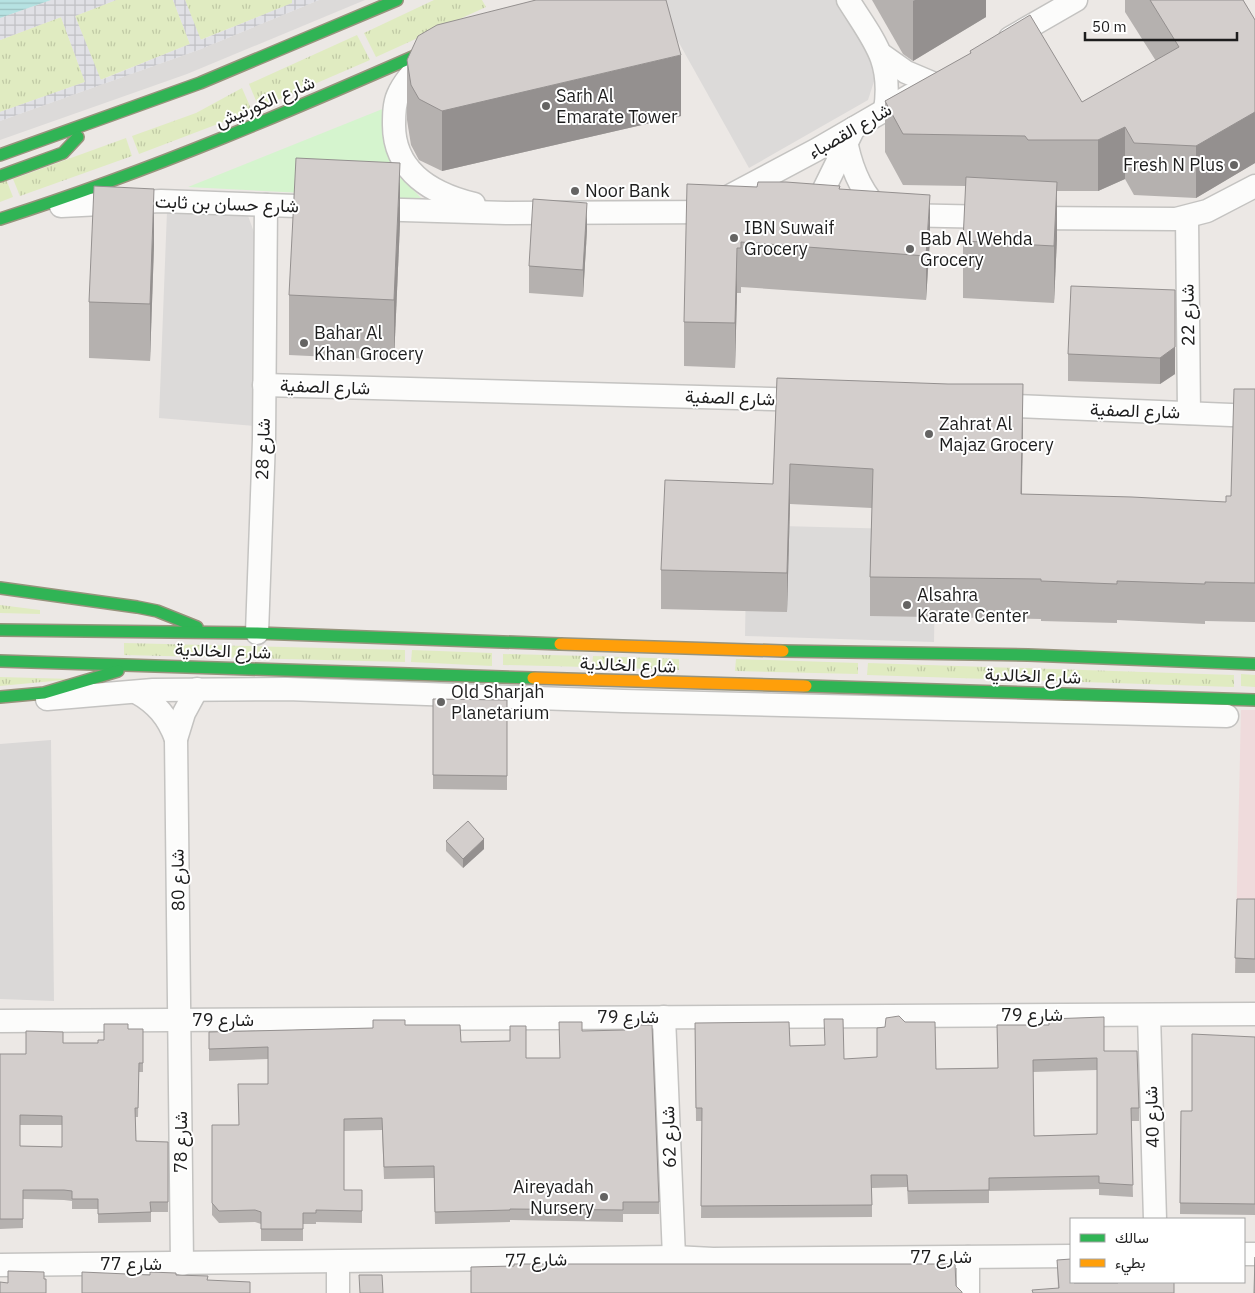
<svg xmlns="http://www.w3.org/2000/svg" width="1255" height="1293" font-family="'IBM Plex Sans',Vazirmatn,sans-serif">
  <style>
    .commercial { fill: #efdbdc }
    .religious { fill: #dad8d7 }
    .grass { fill: url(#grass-tufts) }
    .park { fill: #d5f4ce }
    .parking { fill: #dcdad9 }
    .plaza { fill: url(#plaza-grid) }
    .water { fill: url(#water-rules) }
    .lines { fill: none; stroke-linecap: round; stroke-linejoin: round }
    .street-casing { stroke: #c4c3c1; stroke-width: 25 }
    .fast-casing { stroke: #97937c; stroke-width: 14 }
    .slow-casing { stroke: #97937c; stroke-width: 14 }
    .street { stroke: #fcfcfb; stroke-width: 22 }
    .fast { stroke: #30b455; stroke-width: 11 }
    .slow { stroke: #ff9f0a; stroke-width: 11 }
    .wall { fill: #b5b1af; fill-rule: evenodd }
    .shaded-wall { fill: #94908f }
    .building { fill: #d3cecc; stroke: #94908f; fill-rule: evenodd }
    .poi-dot { fill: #656463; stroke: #fff; stroke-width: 2 }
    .labels { text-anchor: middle; stroke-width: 4; stroke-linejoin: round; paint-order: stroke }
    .poi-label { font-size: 18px; fill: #1d1d1d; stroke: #fff; text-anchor: start }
    .street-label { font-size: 18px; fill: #1d1d1d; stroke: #fff }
  </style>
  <defs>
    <pattern id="grass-tufts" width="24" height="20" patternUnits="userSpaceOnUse" patternTransform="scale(1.25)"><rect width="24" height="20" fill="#e0ebc1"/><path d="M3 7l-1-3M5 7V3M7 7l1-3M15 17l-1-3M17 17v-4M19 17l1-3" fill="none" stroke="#c0c9a5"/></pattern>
    <pattern id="plaza-grid" width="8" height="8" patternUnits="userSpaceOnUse" patternTransform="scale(1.25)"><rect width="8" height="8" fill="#e0e0e5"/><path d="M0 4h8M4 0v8" fill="none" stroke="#c0c0c4"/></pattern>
    <pattern id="water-rules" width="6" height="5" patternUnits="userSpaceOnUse" patternTransform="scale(1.25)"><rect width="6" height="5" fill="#b6e2e2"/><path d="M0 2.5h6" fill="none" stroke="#9cc1c1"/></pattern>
  </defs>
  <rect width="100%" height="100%" fill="#ece8e5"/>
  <!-- commercial -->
  <polygon class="commercial" points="1241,710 1255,710 1255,973 1235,973"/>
  <!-- religious -->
  <polygon class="religious" points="51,740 54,1001 0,999 0,744"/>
  <!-- grass -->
  <g class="grass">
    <polygon points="116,0 173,0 190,44 100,80 75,16"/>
    <polygon points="185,0 292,0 293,3 200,40"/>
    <polygon points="434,0 482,0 486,7 376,57 364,33"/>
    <polygon points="61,17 85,82 0,112 0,40"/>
    <polygon points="357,35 370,60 259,108 249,84"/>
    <polygon points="242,88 252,111 139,154 132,136 196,113"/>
    <polygon points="126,138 132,156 20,196 13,179"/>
    <polygon points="6,179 13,197 0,202 0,181"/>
    <polygon points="0,605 40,610 40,614 0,613"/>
    <polygon points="124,643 405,650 405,662 124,655"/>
    <polygon points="412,650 492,653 492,666 411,662"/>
    <polygon points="503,654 587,656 587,667 503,665"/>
    <polygon points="593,656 679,659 679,670 592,667"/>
    <polygon points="736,659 858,663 858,674 735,671"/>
    <polygon points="868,663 1234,675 1234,687 867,675"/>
    <polygon points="1241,674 1255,675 1255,687 1241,686"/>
    <polygon points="0,677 74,679 0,686"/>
  </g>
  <!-- park -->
  <path class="park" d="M385,108C380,155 391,167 422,199L188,187Z"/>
  <!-- parking -->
  <g class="parking">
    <polygon points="319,0 365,0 187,74 0,140 0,121 201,49"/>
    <polygon points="655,0 837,0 878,69 868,100 749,168"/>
    <polygon points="167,211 247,213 259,246 255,426 159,418"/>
    <polygon points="747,525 936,530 934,642 745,636"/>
  </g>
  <!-- plaza -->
  <polygon class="plaza" points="51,0 116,0 75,16 101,80 190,44 173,0 185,0 201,40 292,3 292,0 319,0 201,49 0,121 0,112 85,82 61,17 0,40 0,18"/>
  <!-- water -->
  <polygon class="water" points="0,0 51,0 0,18"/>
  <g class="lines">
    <defs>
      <g id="street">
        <path d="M848,0C873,40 893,60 885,110"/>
        <polyline points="1010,38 1076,0"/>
        <polyline points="882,55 906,72 932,83"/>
        <path d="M426,58C416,69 404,81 398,95C394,104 394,115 394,125C394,172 433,194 474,204"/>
        <path d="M847,146C853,173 863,195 883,214"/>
        <polyline points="722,200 816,150 911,95"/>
        <polyline points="61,206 161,201 324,207"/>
        <polyline points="369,209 506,213 717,212"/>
        <polyline points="818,214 824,189 854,128"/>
        <polyline points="898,215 994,217"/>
        <polyline points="1187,217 1189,413"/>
        <polyline points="1026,218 1176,219 1207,211 1255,186"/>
        <polyline points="264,385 806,400"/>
        <polyline points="993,405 1255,416"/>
        <polyline points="257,633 264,440 266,205"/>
        <path d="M136,692C156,703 168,717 176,739"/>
        <polyline points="47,699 153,690 287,689 623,701 1227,716"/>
        <polyline points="1149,1015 1155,1219"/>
        <polyline points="664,1017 674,1257"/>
        <polyline points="0,1021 1255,1014"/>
        <polyline points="1244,1254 1255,1254"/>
        <polyline points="968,1257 968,1293"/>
        <polyline points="338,1263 338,1293"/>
        <polyline points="182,1264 176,739 184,713 197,689"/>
        <polyline points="0,1265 674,1257 713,1259 1071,1256"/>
      </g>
      <g id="fast">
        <polyline points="0,155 200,83 397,0"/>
        <polyline points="0,176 63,153 78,137"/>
        <path d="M0,219C151,171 295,109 440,45"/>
        <polyline points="0,588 137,607 157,611 197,627"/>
        <polyline points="0,630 257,633 560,644"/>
        <polyline points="783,651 1028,655 1255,664"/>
        <polyline points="0,661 533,678"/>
        <polyline points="806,686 1255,700"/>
        <polyline points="0,697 44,693 118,671"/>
      </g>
      <g id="slow">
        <polyline points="560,644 783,651"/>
        <polyline points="533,678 806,686"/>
      </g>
    </defs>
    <!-- street casing -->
    <use href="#street" class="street-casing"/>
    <!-- fast casing -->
    <use href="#fast" class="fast-casing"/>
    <!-- slow casing -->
    <use href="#slow" class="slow-casing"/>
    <!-- street -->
    <use href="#street" class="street"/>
    <!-- fast -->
    <use href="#fast" class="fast"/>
    <!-- slow -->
    <use href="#slow" class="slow"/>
  </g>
  <!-- wall -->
  <g class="wall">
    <polygon points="872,0 986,0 986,17 913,61 903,54"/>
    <polygon points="1125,0 1243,0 1255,20 1255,163 1196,198 1134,195 1125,179 1098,191 1057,191 1057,238 1054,303 963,298 963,241 966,186 903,185 885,152 885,101 970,54 970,51 1082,102 1156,61 1125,12"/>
    <polygon points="407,60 681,116 442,171 419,160 411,145 407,120"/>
    <polygon points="757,187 840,189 930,239 926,300 741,287 741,293 737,293 735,368 684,366 684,322"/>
    <polygon points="400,223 394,360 289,355 289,295"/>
    <polygon points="587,230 583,297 529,293 529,266"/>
    <polygon points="154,245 150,361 89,358 89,302"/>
    <polygon points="1175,290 1175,374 1160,384 1068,381 1068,354"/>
    <polygon points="777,378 1023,423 1022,494 1226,502 1231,496 1255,389 1255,622 1205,621 1205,624 1117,620 1117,623 1041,621 1041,619 870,616 870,577 872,508 790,504 787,612 661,609 661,570 773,484"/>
    <polygon points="433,699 507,700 507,790 433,789"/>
    <polygon points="446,841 484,849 463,868 446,851"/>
    <polygon points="1237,899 1255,899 1255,973 1235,973"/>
    <path d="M695,1023L790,1046L825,1045L844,1059L936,1069L998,1068L997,1025L1104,1051L1139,1108V1121H1131L1133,1197L1099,1195V1189L989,1191V1203L908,1204L907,1187L872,1188V1217L701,1218L702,1121H696ZM1097,1070V1134L1034,1136L1033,1072Z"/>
    <polygon points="405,1025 461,1042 526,1058 560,1058 582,1031 659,1202 659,1214 623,1214 623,1222 510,1220 510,1222 435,1224 434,1178 384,1179 382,1130 344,1131 344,1190 362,1190 362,1223 316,1222 316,1224 303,1224 303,1241 261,1241 261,1224 255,1222 219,1223 212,1215 212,1125 239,1125 268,1084 268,1059 209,1061 209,1032 373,1028"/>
    <path d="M128,1029H143V1072H139L138,1117H135L136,1141L168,1142V1212H151V1222L98,1223V1209H72V1201L64,1200L23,1199V1228L0,1229V1054H26L63,1043H98ZM20,1125H62V1147L20,1146Z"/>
    <polygon points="1255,1037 1255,1215 1180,1214 1181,1111 1192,1111"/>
    <polygon points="1057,1260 1074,1283 1174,1282 1058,1288"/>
  </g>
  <!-- shaded-wall -->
  <g class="shaded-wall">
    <polygon points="915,0 986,0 986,17 913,61 913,1"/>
    <polygon points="681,55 681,116 442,171 442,111"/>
    <polygon points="1255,112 1255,163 1196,198 1196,146"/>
    <polygon points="1125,127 1125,179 1098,191 1098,140"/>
    <polygon points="400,163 400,223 394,360 394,300"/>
    <polygon points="1057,182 1057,238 1054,303 1054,246"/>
    <polygon points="154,189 154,245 150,361 150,304"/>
    <polygon points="930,195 930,239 926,300 926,256"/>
    <polygon points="587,203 587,230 583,297 583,270"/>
    <polygon points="737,248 737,293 735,368 735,323"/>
    <polygon points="1175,347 1175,374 1160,384 1160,358"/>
    <polygon points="1023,384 1023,423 1021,533 1021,494"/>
    <polygon points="790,464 790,504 787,612 787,573"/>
    <polygon points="484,839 484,849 463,868 463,859"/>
  </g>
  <!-- building -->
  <g class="building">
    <polygon points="536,0 666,0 681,55 442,111 419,99 411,85 407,60 418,36 437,25"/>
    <polygon points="1150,0 1243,0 1255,20 1255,112 1196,146 1134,143 1125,127 1098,140 1028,140 1025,136 903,134 885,101 971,53 970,51 1030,15 1082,102 1179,47"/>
    <polygon points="296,158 400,163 394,300 289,295"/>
    <polygon points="966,177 1057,182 1054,246 963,241"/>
    <polygon points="758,182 786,182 840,186 839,189 930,195 926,256 741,242 741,248 737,248 735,323 684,322 687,184 757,187"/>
    <polygon points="94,186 154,189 150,304 89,302"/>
    <polygon points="533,199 587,203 583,270 529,266"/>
    <polygon points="1071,286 1175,290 1175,347 1160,358 1068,354"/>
    <polygon points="777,378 948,384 1023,384 1021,494 1132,497 1226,502 1226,496 1231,496 1234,389 1255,389 1255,583 1205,582 1205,584 1117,581 1117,584 1041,581 1041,579 870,577 873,469 790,464 787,573 661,570 665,480 773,484"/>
    <polygon points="433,699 507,700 507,776 433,775"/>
    <polygon points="468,821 484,839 463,859 446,841"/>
    <polygon points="1237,899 1255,899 1255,959 1235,958"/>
    <path d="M899,1016L905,1022H935L936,1069L998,1068L997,1025H1049V1019L1104,1017V1051H1137L1139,1108H1131L1133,1185L1099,1183V1176L989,1178V1190L908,1191L907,1175H871L872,1205L701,1206L702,1108H696L695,1023L789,1022L790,1046L825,1045L824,1019H843L844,1059L877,1057V1028L885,1027L886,1018ZM1097,1058V1134L1034,1136L1033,1060Z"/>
    <polygon points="373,1020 405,1020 405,1025 460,1025 461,1042 510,1041 510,1026 526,1026 526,1058 560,1058 559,1022 582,1022 582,1031 625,1030 624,1025 652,1025 659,1202 623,1202 623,1210 510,1209 510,1210 435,1212 434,1166 384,1167 382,1118 344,1119 344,1190 362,1190 362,1211 316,1210 316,1213 303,1213 303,1229 261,1229 261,1212 255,1210 219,1211 212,1203 212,1125 239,1125 238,1084 268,1084 268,1047 209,1049 209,1032 373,1028"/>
    <path d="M104,1024H128V1029H143V1063H139L138,1108H135L136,1141L168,1142V1202H150L151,1212L98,1214V1199H72V1191L64,1190H23V1219H0V1054H26V1031L63,1032V1043H98V1040H104ZM20,1115L62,1116V1147L20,1146Z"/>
    <polygon points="1192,1034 1255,1037 1255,1204 1180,1203 1181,1111 1192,1111"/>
    <polygon points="1255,1257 1255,1293 1254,1293"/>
    <polygon points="1071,1259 1071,1282 1074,1282 1074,1283 1118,1283 1118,1282 1174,1282 1174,1293 1033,1293 1032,1290 1059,1288 1057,1260"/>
    <polygon points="514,1264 955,1264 956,1286 962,1292 962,1293 471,1293 471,1267 514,1266"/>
    <polygon points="8,1271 44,1272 44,1279 46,1279 46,1293 0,1293 0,1282 8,1283"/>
    <polygon points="82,1272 150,1275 150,1272 176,1273 176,1275 208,1276 207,1280 250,1282 250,1293 82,1293"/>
    <polygon points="359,1275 382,1275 383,1293 360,1293"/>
  </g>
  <!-- markers -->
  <g class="poi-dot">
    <circle cx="546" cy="106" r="5"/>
    <circle cx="1234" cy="165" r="5"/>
    <circle cx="575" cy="191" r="5"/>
    <circle cx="734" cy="238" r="5"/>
    <circle cx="910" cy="249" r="5"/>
    <circle cx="304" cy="343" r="5"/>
    <circle cx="929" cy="434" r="5"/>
    <circle cx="907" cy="605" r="5"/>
    <circle cx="441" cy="702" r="5"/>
    <circle cx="604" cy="1197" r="5"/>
  </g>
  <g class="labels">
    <!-- poi labels -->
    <g class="poi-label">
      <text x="556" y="102">Sarh Al<tspan x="556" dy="21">Emarate Tower</tspan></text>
      <text x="1224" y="171" text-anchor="end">Fresh N Plus</text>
      <text x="585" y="197">Noor Bank</text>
      <text x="744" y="234">IBN Suwaif<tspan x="744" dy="21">Grocery</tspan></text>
      <text x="920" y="245">Bab Al Wehda<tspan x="920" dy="21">Grocery</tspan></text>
      <text x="314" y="339">Bahar Al<tspan x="314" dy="21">Khan Grocery</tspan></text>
      <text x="939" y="430">Zahrat Al<tspan x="939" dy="21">Majaz Grocery</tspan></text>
      <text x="917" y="601">Alsahra<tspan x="917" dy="21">Karate Center</tspan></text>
      <text x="451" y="698">Old Sharjah<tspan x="451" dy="21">Planetarium</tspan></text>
      <text x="594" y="1193" text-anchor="end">Aireyadah<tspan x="594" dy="21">Nursery</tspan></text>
    </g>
    <!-- street labels -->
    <g class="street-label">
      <text transform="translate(265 102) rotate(-23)" y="6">شارع الكورنيش</text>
      <text transform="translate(850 131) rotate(-30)" y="6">شارع القصباء</text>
      <text transform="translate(227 204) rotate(2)" y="6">شارع حسان بن ثابت</text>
      <text transform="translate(1188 315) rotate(-91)" y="6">شارع 22</text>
      <text transform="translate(325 387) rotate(2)" y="6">شارع الصفية</text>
      <text transform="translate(730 398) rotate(2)" y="6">شارع الصفية</text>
      <text transform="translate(1135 411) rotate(2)" y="6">شارع الصفية</text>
      <text transform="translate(263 449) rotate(-88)" y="6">شارع 28</text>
      <text transform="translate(223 651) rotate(2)" y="6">شارع الخالدية</text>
      <text transform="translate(628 665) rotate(2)" y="6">شارع الخالدية</text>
      <text transform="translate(1033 676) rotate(2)" y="6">شارع الخالدية</text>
      <text transform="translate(178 880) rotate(-91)" y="6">شارع 80</text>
      <text x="1032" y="1021">شارع 79</text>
      <text x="628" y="1023">شارع 79</text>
      <text x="223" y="1026">شارع 79</text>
      <text transform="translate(1152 1117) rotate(-92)" y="6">شارع 40</text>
      <text transform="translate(669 1137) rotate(-92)" y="6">شارع 62</text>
      <text transform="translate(181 1142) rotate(-90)" y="6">شارع 78</text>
      <text x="941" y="1263">شارع 77</text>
      <text transform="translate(536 1260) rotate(-1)" y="6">شارع 77</text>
      <text x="131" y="1270">شارع 77</text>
    </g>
  </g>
  <!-- legend -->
  <rect x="1070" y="1218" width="175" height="65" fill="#ffffff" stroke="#a5a5a5"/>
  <rect x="1080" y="1234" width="25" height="8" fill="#30b455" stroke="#a5a5a5"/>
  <text x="1115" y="1243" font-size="15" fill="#1d1d1d">سالك</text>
  <rect x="1080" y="1259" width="25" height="8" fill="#ff9f0a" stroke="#a5a5a5"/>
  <text x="1115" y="1268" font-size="15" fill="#1d1d1d">بطيء</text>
  <!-- scale -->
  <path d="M1085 32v8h152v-8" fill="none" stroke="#1d1d1d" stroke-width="2.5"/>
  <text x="1092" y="32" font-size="15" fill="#1d1d1d" stroke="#ffffff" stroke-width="4" paint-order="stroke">50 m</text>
</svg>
